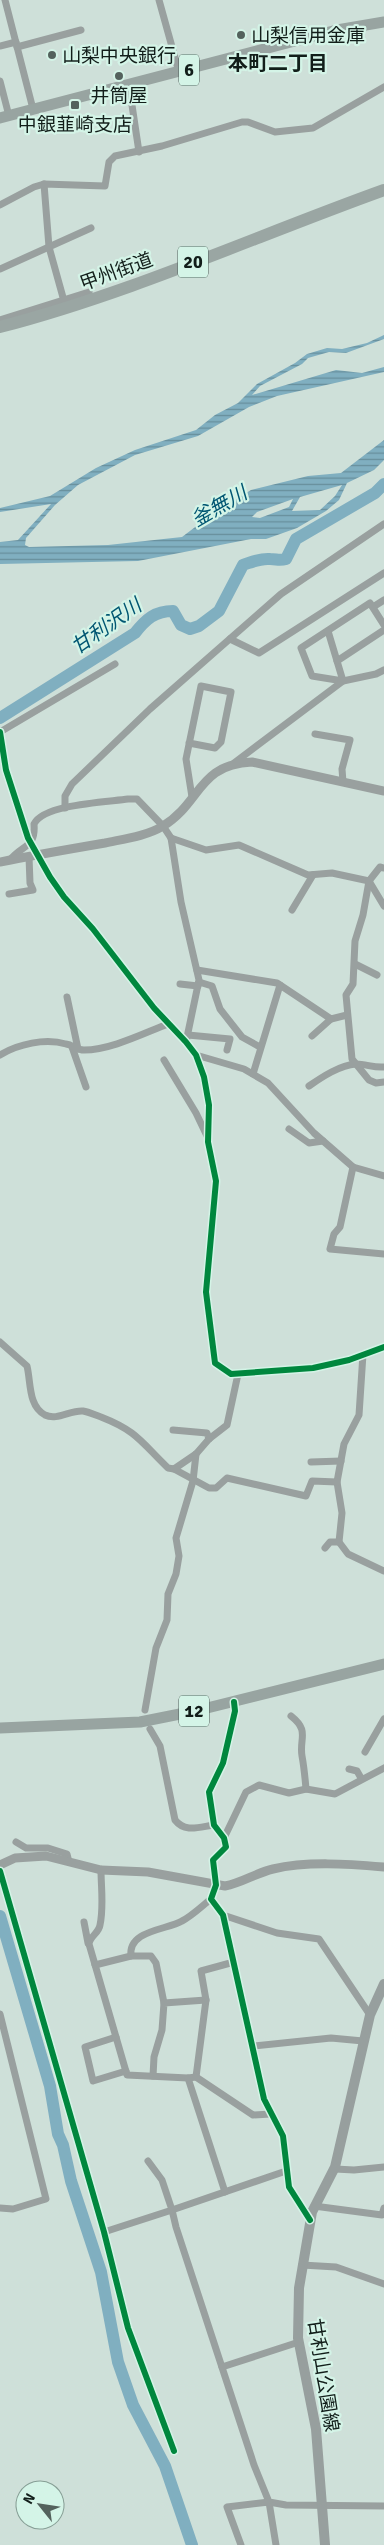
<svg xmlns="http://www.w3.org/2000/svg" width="384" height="2545" font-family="Signika,'Noto Sans JP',sans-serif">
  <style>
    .water { fill: url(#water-rules); fill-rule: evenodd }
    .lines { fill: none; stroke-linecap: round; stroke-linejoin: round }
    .river { stroke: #80afc0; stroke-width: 12 }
    .minor { stroke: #99a09f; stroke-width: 7 }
    .tertiary { stroke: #99a09f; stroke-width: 9 }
    .secondary { stroke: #979f9e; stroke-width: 10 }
    .primary { stroke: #98a4a1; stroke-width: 11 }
    .trunk { stroke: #9aa6a3; stroke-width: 12 }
    .cycleway-casing { stroke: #d4f4e7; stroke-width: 9 }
    .cycleway { stroke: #00873e; stroke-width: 6 }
    .poi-dot { fill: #54625d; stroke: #d4f4e7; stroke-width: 2 }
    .labels { text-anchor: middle; stroke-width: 4.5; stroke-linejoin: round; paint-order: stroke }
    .shield { fill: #d4f4e7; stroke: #4c5e58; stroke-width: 1 }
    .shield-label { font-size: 18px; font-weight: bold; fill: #121e1a }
    .poi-label { font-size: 19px; fill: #121e1a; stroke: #d4f4e7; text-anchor: start }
    .street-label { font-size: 19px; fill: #121e1a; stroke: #d4f4e7 }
    .neighbourhood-label { font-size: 20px; font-weight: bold; fill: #121e1a; stroke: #d4f4e7 }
    .water-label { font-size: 20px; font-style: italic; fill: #005672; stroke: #d4f4e7 }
  </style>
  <defs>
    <pattern id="water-rules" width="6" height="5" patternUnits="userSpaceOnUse" patternTransform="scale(1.25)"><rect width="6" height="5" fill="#80afc0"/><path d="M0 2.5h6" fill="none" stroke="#678e9b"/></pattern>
  </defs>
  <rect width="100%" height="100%" fill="#cee0d9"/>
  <!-- water -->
  <path class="water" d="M384,335V339L346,353L329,352L308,358L302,364L260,386L252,395L336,370L362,373L384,367V372L277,396L249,407L198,436L135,455L78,485L55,505L26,538L25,545L29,547L108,545L182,537L215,512L251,490L308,476L341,473L384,440V460L374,470L347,483L339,500L326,511L297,528L266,539H251L138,561L0,564V542L18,540L51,504L0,512V508L50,496L96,468L135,450L196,430L215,415L238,403L257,384L295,363L307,354L327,348L342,349L367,343ZM342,485L335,496L320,510L292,511L300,497ZM293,499L289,507L260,518L252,517L257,512Z"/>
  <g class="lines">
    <!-- river -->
    <g class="river">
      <path d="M0,718L135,633C146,619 155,611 173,611L181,625L190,629L199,626L219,611L243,565C252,562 260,558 270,559C277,559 279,561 286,559L296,539L375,493L384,484"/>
      <polyline points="0,1916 50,2086 58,2134 63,2145 71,2181 101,2272 118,2362 133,2405 165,2466 192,2545"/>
    </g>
    <!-- minor -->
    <g class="minor">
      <polyline points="5,0 33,109"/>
      <polyline points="159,0 179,72"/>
      <polyline points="0,46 16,42"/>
      <polyline points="17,47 81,30"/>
      <polyline points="0,81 9,116"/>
      <polyline points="129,85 139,152"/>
      <polyline points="44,184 49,247 64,301"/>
      <polyline points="0,205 34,187 44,184 105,186 109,162 115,156 162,146 242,122 248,122 275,132 313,128 384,87"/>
      <polyline points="0,269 91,228"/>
      <polyline points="0,320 89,292"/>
      <polyline points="373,607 384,600"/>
      <polyline points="384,625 370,603 301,648 312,676 343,681 337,661 384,630"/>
      <polyline points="328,631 337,661"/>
      <polyline points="230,639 259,653 384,573"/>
      <polyline points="0,732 6,770 28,838 50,877 64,897 93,929 154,1008 186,1042 196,1055 204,1077 209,1105 208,1142 216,1181 206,1292 215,1363 231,1374 313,1368 349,1360 384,1347"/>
      <polyline points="0,732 115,664"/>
      <polyline points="315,734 350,740 342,769 343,782"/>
      <polyline points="189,743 215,748 221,742 231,692 201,686 186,759 192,797"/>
      <polyline points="234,763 343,681 376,674 384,670"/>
      <polyline points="65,808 65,796 72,784 150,709 281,594 384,524"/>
      <polyline points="171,838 206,850 239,845 308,875 332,873 369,881 384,906"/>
      <path d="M10,860C23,844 36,848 34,824C44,804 107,802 128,799H137L163,826L171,838L181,902L199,980L186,1042"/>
      <polyline points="384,868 380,867 369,881 363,915 355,941 353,984 346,995 352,1059 369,1080 376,1083 384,1082"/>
      <polyline points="9,894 33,890 30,883 29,857"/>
      <polyline points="292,910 313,875"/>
      <polyline points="355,964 377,975"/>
      <polyline points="197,970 277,983 331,1019 347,1015"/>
      <polyline points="199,982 212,986 220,1009 242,1037 260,1047"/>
      <polyline points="180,984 198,986"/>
      <polyline points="67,997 78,1049"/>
      <polyline points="188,1035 230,1039 227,1050"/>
      <polyline points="312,1036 331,1019"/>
      <polyline points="72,1047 86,1087"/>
      <path d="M0,1055C18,1044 45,1038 66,1044C73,1045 77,1050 84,1050C111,1050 144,1033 168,1024"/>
      <polyline points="196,1055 244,1069 268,1083 314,1133 353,1167 384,1176"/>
      <polyline points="164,1060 196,1113 207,1136"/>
      <polyline points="253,1074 280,985"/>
      <path d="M309,1086C322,1077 340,1065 356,1064C366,1064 374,1068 384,1067"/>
      <polyline points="289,1129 309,1143 323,1141"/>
      <polyline points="353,1167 340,1227 334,1234 330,1249 384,1254"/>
      <path d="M0,1342L27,1366C31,1382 28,1406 45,1415C57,1421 70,1410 83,1411C89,1412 95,1415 101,1417C137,1431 141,1442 168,1468L174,1469L196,1454L209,1439L227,1425L238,1374"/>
      <polyline points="363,1354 359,1415 344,1444 337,1482 342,1513 339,1542 348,1554 384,1571"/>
      <polyline points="173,1430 207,1433 209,1439"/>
      <polyline points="311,1462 341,1461"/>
      <polyline points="174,1469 209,1488 216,1488 227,1478 306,1496 312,1481 337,1482"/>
      <polyline points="325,1548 330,1542 339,1542"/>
      <polyline points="234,1702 235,1711 223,1763 209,1792 214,1825 224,1838 226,1847 213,1860 216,1885 211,1899 223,1915 264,2099 283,2136 289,2187 310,2220"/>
      <polyline points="145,1710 156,1648 167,1620 168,1594 176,1574 179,1556 176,1538 193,1481 196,1454"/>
      <path d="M291,1716C310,1731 299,1738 302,1756C304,1767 305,1777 306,1789"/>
      <path d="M150,1729L160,1746L175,1820C185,1833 199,1827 214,1825"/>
      <polyline points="365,1752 384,1719"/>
      <polyline points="349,1769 357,1771 361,1778"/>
      <polyline points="224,1838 246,1792 259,1785 289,1793 306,1789 335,1794 384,1768"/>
      <polyline points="16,1842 26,1848 48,1848 67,1854 69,1862"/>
      <path d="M101,1870C101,1887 104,1907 100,1925C99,1933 90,1936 89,1944L127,2075L188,2078"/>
      <polyline points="0,1871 104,2232 128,2328 174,2451"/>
      <polyline points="223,1915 277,1933 319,1939 370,2015"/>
      <polyline points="84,1922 88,1943"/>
      <polyline points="131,1956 151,1956 156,1963 164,2003"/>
      <path d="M95,1965L131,1956C128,1930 167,1930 182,1921C192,1916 202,1906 211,1899"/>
      <polyline points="0,2014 46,2199 13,2209 0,2208"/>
      <polyline points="116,2037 85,2047 93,2081 126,2071"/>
      <polyline points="253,2046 331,2038 363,2041"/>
      <polyline points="153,2076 154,2057 162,2030 164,2003 206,2000"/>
      <polyline points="196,2077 206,2000 201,1971 234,1962"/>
      <polyline points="335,2169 354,2170 384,2167"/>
      <polyline points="286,2171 172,2210 176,2227 254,2465 269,2502 286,2505 384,2506"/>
      <polyline points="225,2192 188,2078 196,2077 253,2115 271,2114"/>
      <polyline points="314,2206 382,2215 384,2208"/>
      <polyline points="104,2232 172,2210 162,2180 148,2161"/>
      <polyline points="302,2265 336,2267 384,2284"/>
      <polyline points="222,2367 299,2342"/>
      <polyline points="241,2545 227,2507 269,2502 276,2545"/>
    </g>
    <!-- tertiary -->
    <g class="tertiary">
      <path d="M0,862C35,855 70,849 105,843C124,839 147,836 163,826C201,803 198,764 252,762L384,791"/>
      <path d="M0,1865L15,1858L46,1856L101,1870L148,1872L225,1886C242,1883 256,1873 273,1869C307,1861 348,1864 384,1867"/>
    </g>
    <!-- secondary -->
    <polyline class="secondary" points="325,2545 316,2429 298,2338 299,2288 312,2212 335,2167 370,2015 384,1984"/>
    <!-- primary -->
    <g class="primary">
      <polyline points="0,118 337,30 384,22"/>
      <polyline points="0,1728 140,1722 195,1711 384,1664"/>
    </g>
    <!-- trunk -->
    <path class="trunk" d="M0,327C131,293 256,236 384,190"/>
    <defs>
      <g id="cycleway">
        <polyline points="0,732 6,770 28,838 50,877 64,897 93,929 154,1008 186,1042 196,1055 204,1077 209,1105 208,1142 216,1181 206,1292 215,1363 231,1374 313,1368 349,1360 384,1347"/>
        <polyline points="234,1702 235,1711 223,1763 209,1792 214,1825 224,1838 226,1847 213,1860 216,1885 211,1899 223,1915 264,2099 283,2136 289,2187 310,2220"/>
        <polyline points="0,1871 104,2232 128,2328 174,2451"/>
      </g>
    </defs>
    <!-- cycleway casing -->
    <use href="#cycleway" class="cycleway-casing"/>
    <!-- cycleway -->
    <use href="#cycleway" class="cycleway"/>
  </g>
  <!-- markers -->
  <g class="poi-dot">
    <circle cx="241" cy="35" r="5"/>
    <circle cx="52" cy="55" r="5"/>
    <circle cx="119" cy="76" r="5"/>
    <rect x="70" y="100" width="10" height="10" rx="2.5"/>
  </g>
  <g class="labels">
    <!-- shield labels -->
    <g class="shield">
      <rect x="179" y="54.5" width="20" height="31" rx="4"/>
      <rect x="178" y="246.5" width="30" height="31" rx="4"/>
      <rect x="179" y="1695.5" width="30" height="31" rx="4"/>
    </g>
    <g class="shield-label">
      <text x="189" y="76">6</text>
      <text x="193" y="268">20</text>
      <text x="194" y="1717">12</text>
    </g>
    <!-- poi labels -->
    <g class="poi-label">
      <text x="251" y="42">山梨信用金庫</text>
      <text x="62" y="62">山梨中央銀行</text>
      <text x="119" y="102" text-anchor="middle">井筒屋</text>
      <text x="75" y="131" text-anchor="middle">中銀韮崎支店</text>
    </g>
    <!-- street labels -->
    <g class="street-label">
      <text transform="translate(116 271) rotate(-20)" y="7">甲州街道</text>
      <text transform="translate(324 2375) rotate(81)" y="7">甘利山公園線</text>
    </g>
    <!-- neighbourhood labels -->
    <g class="neighbourhood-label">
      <text x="278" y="70">本町二丁目</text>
    </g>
    <!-- water labels -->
    <g class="water-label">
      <text transform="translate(219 506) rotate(-30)" y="7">釜無川</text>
      <text transform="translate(106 626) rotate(-35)" y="7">甘利沢川</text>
    </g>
  </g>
  <!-- north arrow -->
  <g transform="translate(40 2505) rotate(300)"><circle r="24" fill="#d4f4e7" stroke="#869e95"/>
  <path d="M0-4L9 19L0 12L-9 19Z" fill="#54625d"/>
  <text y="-8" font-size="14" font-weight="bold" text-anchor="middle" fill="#121e1a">N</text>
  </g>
</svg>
